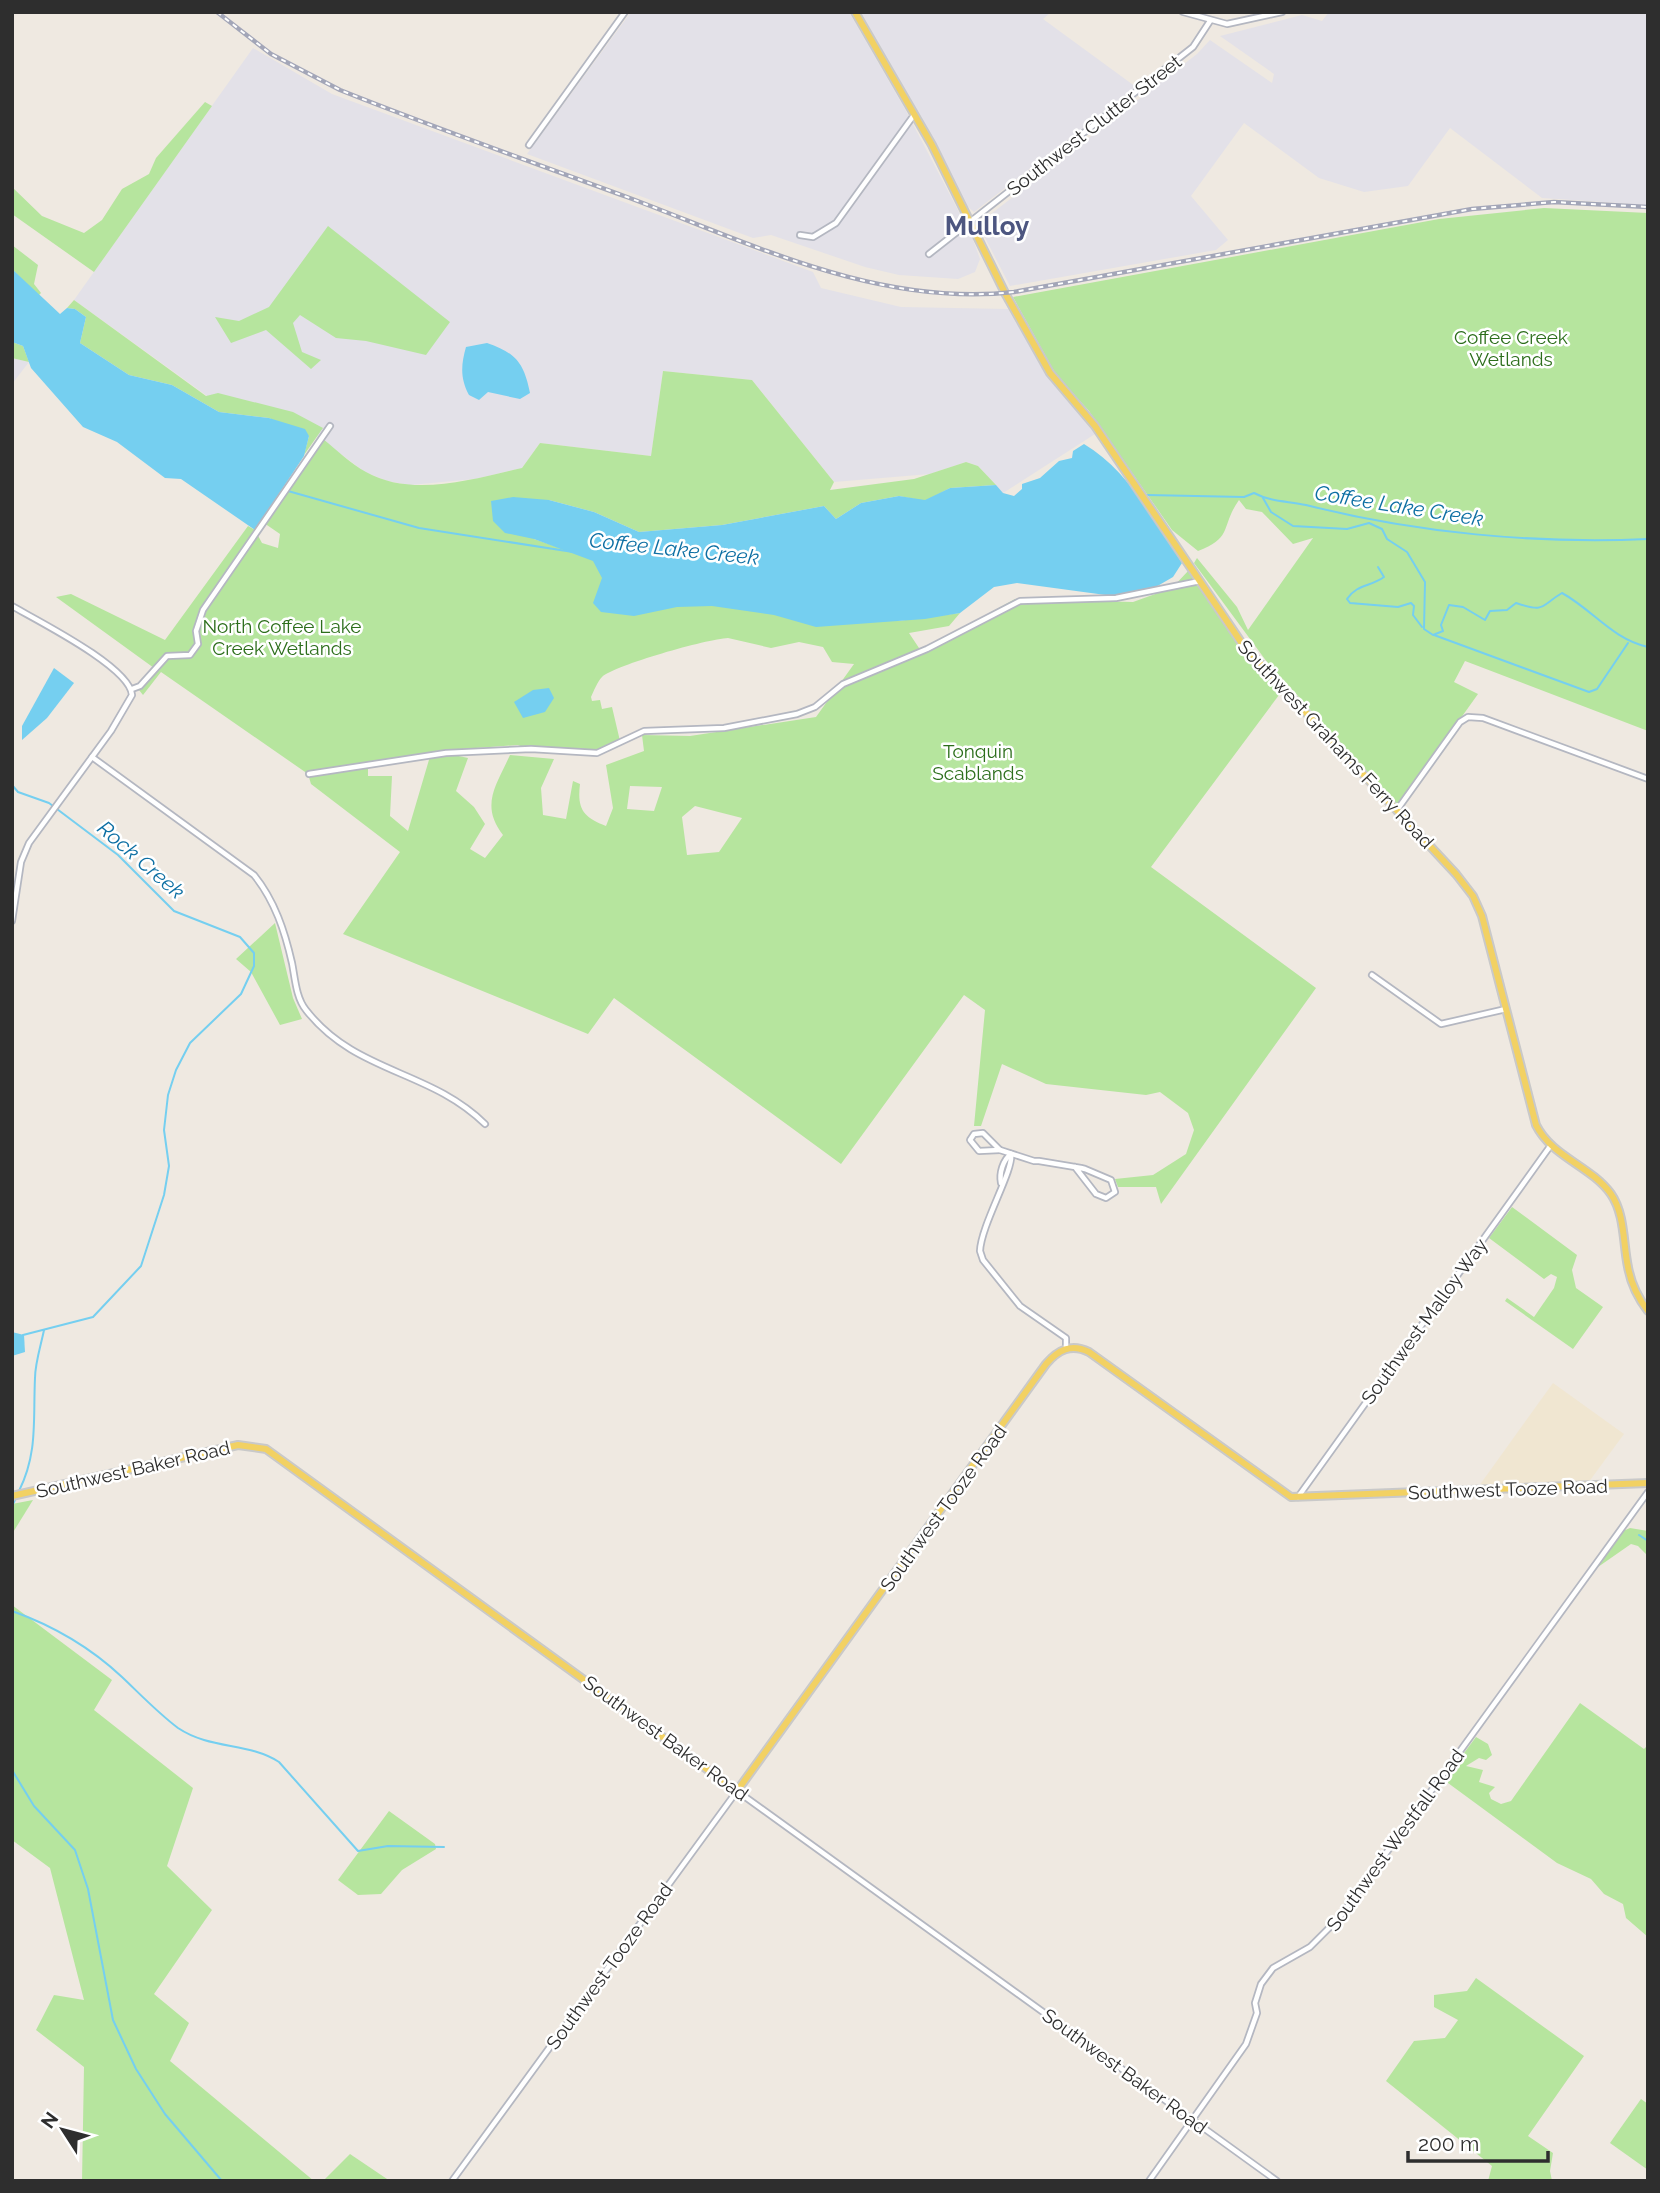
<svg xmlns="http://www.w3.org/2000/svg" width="1660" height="2193" font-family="Raleway,sans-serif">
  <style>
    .industrial { fill: #e3e1e8 }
    .education { fill: #f0e6d1 }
    .green { fill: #b6e59e; fill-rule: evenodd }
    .water { fill: #75cff0 }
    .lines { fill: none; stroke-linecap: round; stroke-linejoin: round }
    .stream { stroke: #75cff0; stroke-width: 2 }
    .minor-casing { stroke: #b4b7c1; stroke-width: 8 }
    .major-casing { stroke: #c9c9c9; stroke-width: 10 }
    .minor { stroke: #fff; stroke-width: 4.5 }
    .major { stroke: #f2d163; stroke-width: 6 }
    .rail-casing { stroke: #a3a6b8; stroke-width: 4.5 }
    .rail { stroke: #fff; stroke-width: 2; stroke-dasharray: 5; stroke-linecap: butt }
    .labels { text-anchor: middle; stroke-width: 5; stroke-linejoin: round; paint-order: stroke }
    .street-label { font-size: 19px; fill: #2e2e2e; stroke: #fff }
    .park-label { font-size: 19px; fill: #2c6e1b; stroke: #fff }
    .water-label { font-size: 21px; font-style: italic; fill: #0d6fa3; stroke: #fff }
    .district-label { font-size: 26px; font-weight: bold; fill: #4d5680; stroke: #fff }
  </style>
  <rect width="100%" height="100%" fill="#efe9e1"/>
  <!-- industrial -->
  <g class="industrial">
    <polygon points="631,12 849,12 905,109 972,237 980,259 975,272 958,279 899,275 865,267 771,235 753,238 527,154"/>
    <polygon points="861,12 1051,12 1043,19 1136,87 974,212 967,206"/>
    <polygon points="1329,12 1648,12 1648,205 1542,198 1450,128 1408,186 1364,192 1319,178 1244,123 1191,196 1228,240 1216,250 1010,286 980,228 982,221 1197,54 1210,40 1272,83 1274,74 1220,36 1302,15 1322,21"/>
    <polygon points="253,48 332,94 813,272 821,288 901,307 1008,309 1047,376 1095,434 1003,493 978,466 966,462 930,474 834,482 752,380 663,371 651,456 540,443 522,468 475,479 410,485 387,481 365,472 296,421 210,398 74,300"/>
    <polygon points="12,358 29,362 12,384"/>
  </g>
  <!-- education -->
  <polygon class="education" points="1553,1383 1624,1434 1588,1483 1479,1486"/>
  <!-- green -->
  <g class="green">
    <polygon points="205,102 212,106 94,272 12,214 12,187 42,216 84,233 102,220 122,189 149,174 156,158"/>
    <path d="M1544,208L1648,213V731L1465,661L1454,682L1478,694L1398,806L1267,662L1194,563L1197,558L1237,607L1248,630L1313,538L1293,544L1262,512L1246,509L1239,500C1220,527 1234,537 1198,551L1172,530L1089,411L1060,379L1059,380L1013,297L1439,219Z"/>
    <polygon points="328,226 450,322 426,355 366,341 336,338 300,315 293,323 302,352 321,360 311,369 266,330 231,343 215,317 239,321 269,307"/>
    <polygon points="12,245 38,265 34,284 41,293 38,296 12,269"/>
    <polygon points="74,300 206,396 218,393 293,412 323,428 304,455 309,436 269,418 219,412 172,385 129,375 80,343 86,317 75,309 67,308"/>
    <polygon points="12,342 23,346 29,362 12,358"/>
    <path d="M663,371L752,380L834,482L830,490L914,479L966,462L978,466L996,485L950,488L925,501L899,496L861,503L836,519L824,506L722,525L639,532L594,512L549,500L534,539L569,551L898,621L960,613L949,626L909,633L921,651L1015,599L1133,602L1172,588L1189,570L1248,654L1282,691L1151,867L1316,988L1161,1204L1156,1187H1118L1115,1179L1153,1175L1186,1154L1194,1130L1188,1113L1160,1092L1146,1095L1046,1084L1002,1064L981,1126H974L985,1010L964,995L841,1164L614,998L588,1034L343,934L400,852L311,784L308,774L161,672L143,695L139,690L154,668L56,597L71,594L165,640L248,526L255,530L262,543L278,548L280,534L264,523L323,439C337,450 351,464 366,472C412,498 474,479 522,468L540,443L651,456ZM728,638L771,648L799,642L823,647L832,662L854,664L816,717L690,736L642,735L644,751L606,765L613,808L606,826C583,817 577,809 580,784L573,781L566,819L543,815L541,788L554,759L510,755C496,786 480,805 503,835L485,858L470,849L485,824L474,807L456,791L468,758L435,751L518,745L527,749L584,753L603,751L620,741L612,707L602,709L600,700L592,701L591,697C594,691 597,682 602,677C615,665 707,639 728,638ZM431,753L408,831L390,816L392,776H368V766ZM630,786L662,787L654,811L627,809ZM695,806L742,818L719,852L687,855L682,817Z"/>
    <polygon points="275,923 293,998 302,1019 280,1025 251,972 236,959"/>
    <polygon points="1512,1207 1577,1255 1572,1270 1576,1288 1603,1307 1573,1349 1505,1301 1507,1298 1534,1317 1554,1288 1557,1277 1551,1274 1544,1279 1489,1238"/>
    <polygon points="33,1500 12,1534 12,1504"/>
    <polygon points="1630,1528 1648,1531 1648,1556 1638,1546 1631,1544 1598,1567 1623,1531"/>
    <polygon points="12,1605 112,1680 94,1710 193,1788 167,1866 212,1910 154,1994 189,2023 170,2061 314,2181 82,2181 84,2067 36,2030 54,1995 84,2000 50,1868 12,1840"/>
    <polygon points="1580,1703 1644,1749 1648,1745 1648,1937 1626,1918 1623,1904 1604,1894 1591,1879 1557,1863 1448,1783 1449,1773 1476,1737 1488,1744 1492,1755 1486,1760 1479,1758 1466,1766 1483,1770 1479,1782 1495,1787 1489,1793 1491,1799 1501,1804 1511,1801"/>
    <polygon points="389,1811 435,1844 436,1849 402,1870 381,1894 358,1895 338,1880"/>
    <polygon points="1476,1978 1584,2056 1528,2136 1553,2153 1550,2171 1552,2181 1488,2181 1492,2166 1386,2081 1414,2041 1445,2038 1458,2020 1434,2007 1434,1995 1467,1991"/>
    <polygon points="1641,2099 1648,2104 1648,2170 1610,2143"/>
    <polygon points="350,2154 390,2181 323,2181"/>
  </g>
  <!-- water -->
  <g class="water">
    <polygon points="12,269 60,314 67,308 75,309 86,317 80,343 129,375 172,385 219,412 269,418 305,429 309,436 304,456 255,530 181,479 165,478 117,442 83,427 31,368 23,346 12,342"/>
    <path d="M487,343C516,353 524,363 530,393L520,399L488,392L479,400L469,395C460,378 461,365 466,347Z"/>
    <path d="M1084,444C1128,470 1155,521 1182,563L1173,577L1154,588L1137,592L1113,596L1017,583L994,587L960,613L925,619L816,627L774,615L712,606L677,607L634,616L601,612L593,603L602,578L593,561L534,539L505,533L493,521L491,501L513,497L549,500L594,512L639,532L722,525L824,506L836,519L861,503L899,496L925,500L950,488L996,485L1003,493L1014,496L1022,489V484L1040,478L1059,461L1072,458L1073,451Z"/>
    <polygon points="54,668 74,683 47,718 22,740 22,726"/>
    <polygon points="549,688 554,698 545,712 523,718 514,702 533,690"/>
    <polygon points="12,1332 24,1335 25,1352 12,1356"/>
  </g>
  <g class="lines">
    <!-- stream -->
    <g class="stream">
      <polyline points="288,491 419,528 573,552"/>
      <path d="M1147,495L1244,497L1254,493C1271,502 1288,501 1306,505C1416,533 1535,544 1648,539"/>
      <path d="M1263,498L1271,512L1293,526L1347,529L1369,523L1382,529L1387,539L1407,552L1425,582L1424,629L1433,635L1443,631L1441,625L1449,605L1463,607L1485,620L1490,611L1507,610L1516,603C1546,613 1540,606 1562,593C1593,610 1612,639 1648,647"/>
      <path d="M1378,567L1384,577C1370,587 1357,584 1347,599L1350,603L1398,607L1411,603L1414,606L1413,615L1422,627"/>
      <polyline points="1434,635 1589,692 1597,689 1628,643"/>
      <polyline points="12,785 18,792 49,803 118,855 174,911 240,937 254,953 254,966 241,994 190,1043 176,1070 168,1095 164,1130 169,1166 164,1195 141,1266 93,1317 23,1335"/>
      <path d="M19,1491C38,1453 33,1420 35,1378C35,1363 41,1345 44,1330"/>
      <polyline points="12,1506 17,1496"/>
      <polyline points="1639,1535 1648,1541"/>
      <path d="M12,1611C54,1626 90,1647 122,1677C140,1694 158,1713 178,1728C211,1750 248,1742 279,1762L358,1851L388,1846L444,1847"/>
      <polyline points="12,1626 12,1636"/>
      <polyline points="12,1770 34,1806 75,1850 88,1889 113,2020 136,2069 165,2114 222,2181"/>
    </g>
    <defs>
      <g id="minor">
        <polyline points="1183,12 1227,24 1282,12"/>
        <polyline points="529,145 625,12"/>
        <polyline points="800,235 813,237 836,223 914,115"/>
        <polyline points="929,254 1193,47 1210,21"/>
        <path d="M12,606C38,621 130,667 132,695L111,731L29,843L21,862L12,921"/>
        <polyline points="132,689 140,686 167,656 190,655 198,644 196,631 203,610 330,426"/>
        <path d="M92,757L254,875C275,901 285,932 292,963C295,978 296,998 306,1010C356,1074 429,1069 485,1124"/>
        <polyline points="309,774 446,753 531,749 597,753 644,731 724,728 797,714 815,707 843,684 927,649 1020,601 1116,598 1200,581"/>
        <polyline points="1397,810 1460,722 1468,717 1483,718 1648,779"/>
        <polyline points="1372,975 1441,1024 1506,1009"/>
        <polygon points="983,1133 1000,1150 979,1151 970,1140 974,1134"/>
        <polyline points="1000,1150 1034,1161 1039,1161 1081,1168 1085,1169 1111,1180 1115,1192 1106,1198 1096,1194 1075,1167"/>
        <path d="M1011,1154C1014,1170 981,1225 980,1251L983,1260L1020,1306L1066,1338V1348"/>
        <path d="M1001,1183C999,1173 1003,1160 1011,1154"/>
        <polyline points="1298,1497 1551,1145"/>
        <polyline points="452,2181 737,1791 1277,2181"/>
        <polyline points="1149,2181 1246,2044 1257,2013 1255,2003 1261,1984 1273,1968 1310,1947 1339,1918 1648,1492"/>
      </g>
      <g id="major">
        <path d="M855,12L932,145L1005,293L1050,373L1095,426L1243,645L1456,874L1473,896L1482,916L1536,1125C1552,1157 1591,1166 1611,1194C1625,1214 1623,1244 1628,1267C1631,1284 1638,1298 1648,1311"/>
        <path d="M12,1496L238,1445L266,1449L737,1791L1046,1364C1058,1350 1071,1343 1089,1352L1291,1497L1648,1483"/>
      </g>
    </defs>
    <!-- minor casing -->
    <use href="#minor" class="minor-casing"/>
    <!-- major casing -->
    <use href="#major" class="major-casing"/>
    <!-- minor -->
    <use href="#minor" class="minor"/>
    <!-- major -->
    <use href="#major" class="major"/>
    <defs>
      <path id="rail" d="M217,12L271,54L340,90C435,128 532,162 627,197C752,244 878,307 1014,292L1472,209L1554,202L1648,207"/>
    </defs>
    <!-- rail casing -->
    <use href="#rail" class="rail-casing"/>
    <!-- rail -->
    <use href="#rail" class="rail"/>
  </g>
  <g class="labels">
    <!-- street labels -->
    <g class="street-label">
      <text transform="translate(1094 125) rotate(-38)" y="7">Southwest Clutter Street</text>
      <text transform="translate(1336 744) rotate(47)" y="7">Southwest Grahams Ferry Road</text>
      <text transform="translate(1424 1321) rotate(-54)" y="7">Southwest Malloy Way</text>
      <text transform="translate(133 1469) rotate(-13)" y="7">Southwest Baker Road</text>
      <text transform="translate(1508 1489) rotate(-2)" y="7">Southwest Tooze Road</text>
      <text transform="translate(943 1508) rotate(-54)" y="7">Southwest Tooze Road</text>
      <text transform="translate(666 1738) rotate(36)" y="7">Southwest Baker Road</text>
      <text transform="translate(1395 1840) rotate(-54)" y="7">Southwest Westfall Road</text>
      <text transform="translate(609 1966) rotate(-54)" y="7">Southwest Tooze Road</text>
      <text transform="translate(1125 2071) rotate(36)" y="7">Southwest Baker Road</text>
    </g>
    <!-- park labels -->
    <g class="park-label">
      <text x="1511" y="344">Coffee Creek<tspan x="1511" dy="22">Wetlands</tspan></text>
      <text x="282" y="633">North Coffee Lake<tspan x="282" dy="22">Creek Wetlands</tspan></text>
      <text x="978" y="758">Tonquin<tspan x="978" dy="22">Scablands</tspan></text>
    </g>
    <!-- water labels -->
    <g class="water-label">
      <text transform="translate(1399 506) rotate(9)" y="7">Coffee Lake Creek</text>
      <text transform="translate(674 549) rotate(6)" y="7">Coffee Lake Creek</text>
      <text transform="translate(141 860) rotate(41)" y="7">Rock Creek</text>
    </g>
    <!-- district labels -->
    <g class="district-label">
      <text x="987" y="235">Mulloy</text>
    </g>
  </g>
  <!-- border -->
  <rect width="1660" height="2193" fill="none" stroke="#2e2e2e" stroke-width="28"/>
  <!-- north arrow -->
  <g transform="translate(63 2130) rotate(306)" stroke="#ffffff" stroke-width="5" paint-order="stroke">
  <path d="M0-5L12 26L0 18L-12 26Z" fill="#2e2e2e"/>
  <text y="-10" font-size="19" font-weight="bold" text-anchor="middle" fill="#2e2e2e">N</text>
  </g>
  <!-- scale -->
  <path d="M1408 2151v10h140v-10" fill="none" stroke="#2e2e2e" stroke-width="3.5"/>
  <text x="1418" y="2151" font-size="21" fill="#2e2e2e" stroke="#ffffff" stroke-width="5" paint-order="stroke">200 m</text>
</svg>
